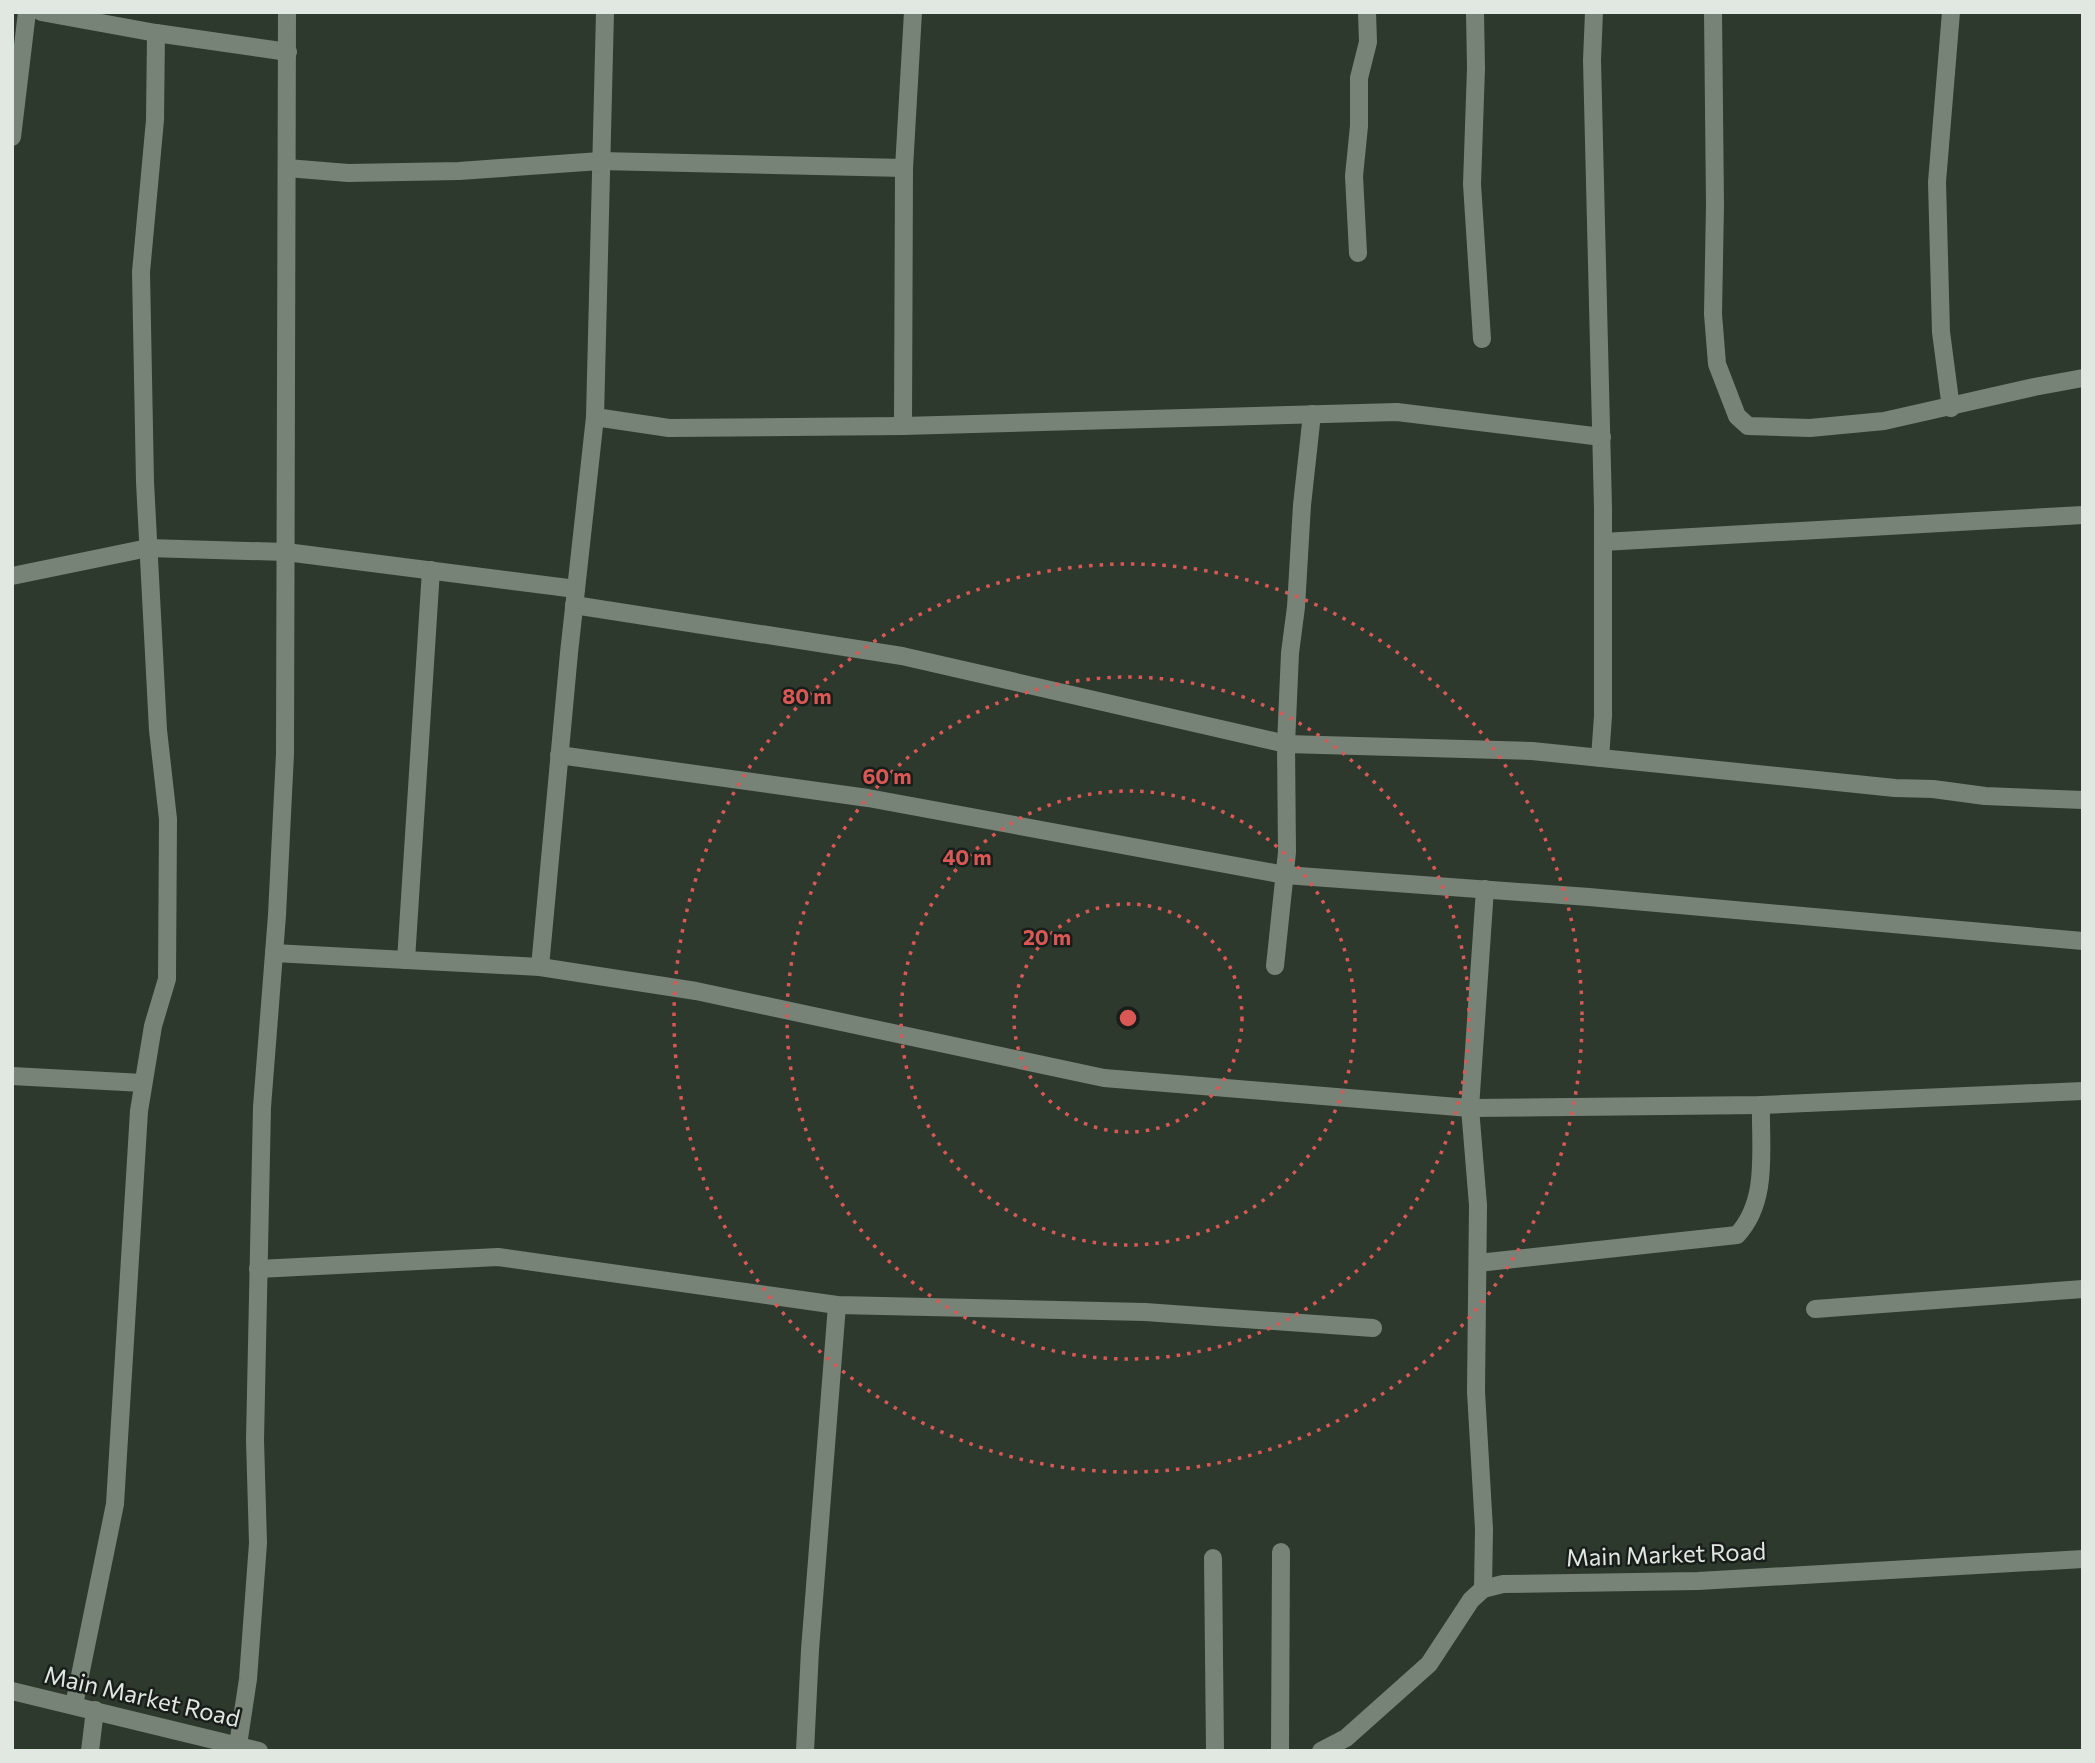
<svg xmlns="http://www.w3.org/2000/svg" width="2095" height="1763" font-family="Commissioner,sans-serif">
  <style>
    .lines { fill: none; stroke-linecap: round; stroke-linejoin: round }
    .street { stroke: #778377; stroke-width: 18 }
    .secondary { stroke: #778377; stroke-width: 18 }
    .ring { fill: none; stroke: #d95856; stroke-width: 3.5; stroke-dasharray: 3.5 7 }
    .labels { text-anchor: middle; stroke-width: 5; stroke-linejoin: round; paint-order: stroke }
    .street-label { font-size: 24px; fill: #e1e8e1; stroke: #191e1a }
    .centre { fill: #d95856; stroke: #191e1a; stroke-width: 3.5 }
    .ring-label { font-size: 21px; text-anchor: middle; font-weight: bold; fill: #d95856; stroke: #191e1a; stroke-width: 5; stroke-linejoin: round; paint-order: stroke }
  </style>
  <rect width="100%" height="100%" fill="#2e392e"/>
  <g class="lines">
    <!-- street -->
    <g class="street">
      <polyline points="41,12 156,33 288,52"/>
      <polyline points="1475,12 1476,68 1472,184 1482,339"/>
      <polyline points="1594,12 1592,60 1603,508 1603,716 1600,758"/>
      <polyline points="1713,12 1715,205 1713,314 1717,364 1737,416 1748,426 1810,428 1884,421 2034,387 2083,378"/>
      <polyline points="12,137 27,12"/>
      <polyline points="287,168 348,173 459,171 600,161 904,168"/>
      <polyline points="1358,253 1354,176 1359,126 1359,78 1368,42 1367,12"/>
      <polyline points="1951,408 1941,332 1937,182 1951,12"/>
      <polyline points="595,417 669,428 903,426 1397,412 1602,437"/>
      <polyline points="903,426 904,168 913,12"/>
      <polyline points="1603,542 2083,515"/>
      <polyline points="12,576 148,548 286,552 576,589"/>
      <polyline points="574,605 902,656 1286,744 1532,751 1895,788 1933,789 1985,796 2083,800"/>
      <polyline points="559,755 868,798 1285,875 1589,897 2083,941"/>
      <polyline points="274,953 540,967 696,991 1104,1078 1470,1108 1761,1105 2083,1091"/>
      <polyline points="406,960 431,570"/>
      <polyline points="1275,966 1287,852 1286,744 1290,653 1296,607 1302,505 1312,414"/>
      <polyline points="540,967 569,653 595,417 605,12"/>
      <polyline points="12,1076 143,1083"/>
      <path d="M1478,1263L1737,1235C1769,1201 1760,1149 1761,1105"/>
      <polyline points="258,1269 498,1257 837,1305 1145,1312 1373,1328"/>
      <polyline points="1815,1309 2083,1289"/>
      <polyline points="1213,1558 1215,1751"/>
      <polyline points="1483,1589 1484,1529 1476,1392 1478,1205 1470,1108 1485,889"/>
      <polyline points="74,1705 115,1504 139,1111 153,1026 167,979 168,819 158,730 145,482 141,272 155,120 156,33"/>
      <polyline points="238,1745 248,1679 258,1543 255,1440 262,1107 277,915 285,754 287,12"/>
      <polyline points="90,1751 95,1710"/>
      <polyline points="805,1751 810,1650 837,1305"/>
      <polyline points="1280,1751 1281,1552"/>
    </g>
    <!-- secondary -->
    <g class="secondary">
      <polyline points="12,1691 259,1751"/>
      <polyline points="1321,1751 1346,1738 1429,1664 1471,1600 1483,1589 1503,1584 1698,1581 2083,1559"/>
    </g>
  </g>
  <!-- distance rings -->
  <g class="ring">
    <circle cx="1128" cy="1018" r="114"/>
    <circle cx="1128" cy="1018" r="227"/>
    <circle cx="1128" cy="1018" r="341"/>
    <circle cx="1128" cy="1018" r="454"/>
  </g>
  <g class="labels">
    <!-- street labels -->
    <g class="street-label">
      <text transform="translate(1666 1555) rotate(-2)" y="8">Main Market Road</text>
      <text transform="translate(142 1697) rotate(13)" y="8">Main Market Road</text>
    </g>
  </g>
  <circle cx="1128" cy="1018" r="10" class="centre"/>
  <g class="ring-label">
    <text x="807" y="704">80 m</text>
    <text x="887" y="784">60 m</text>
    <text x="967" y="865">40 m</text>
    <text x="1047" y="945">20 m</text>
  </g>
  <!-- border -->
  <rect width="2095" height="1763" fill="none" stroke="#e1e8e1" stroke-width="28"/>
</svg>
